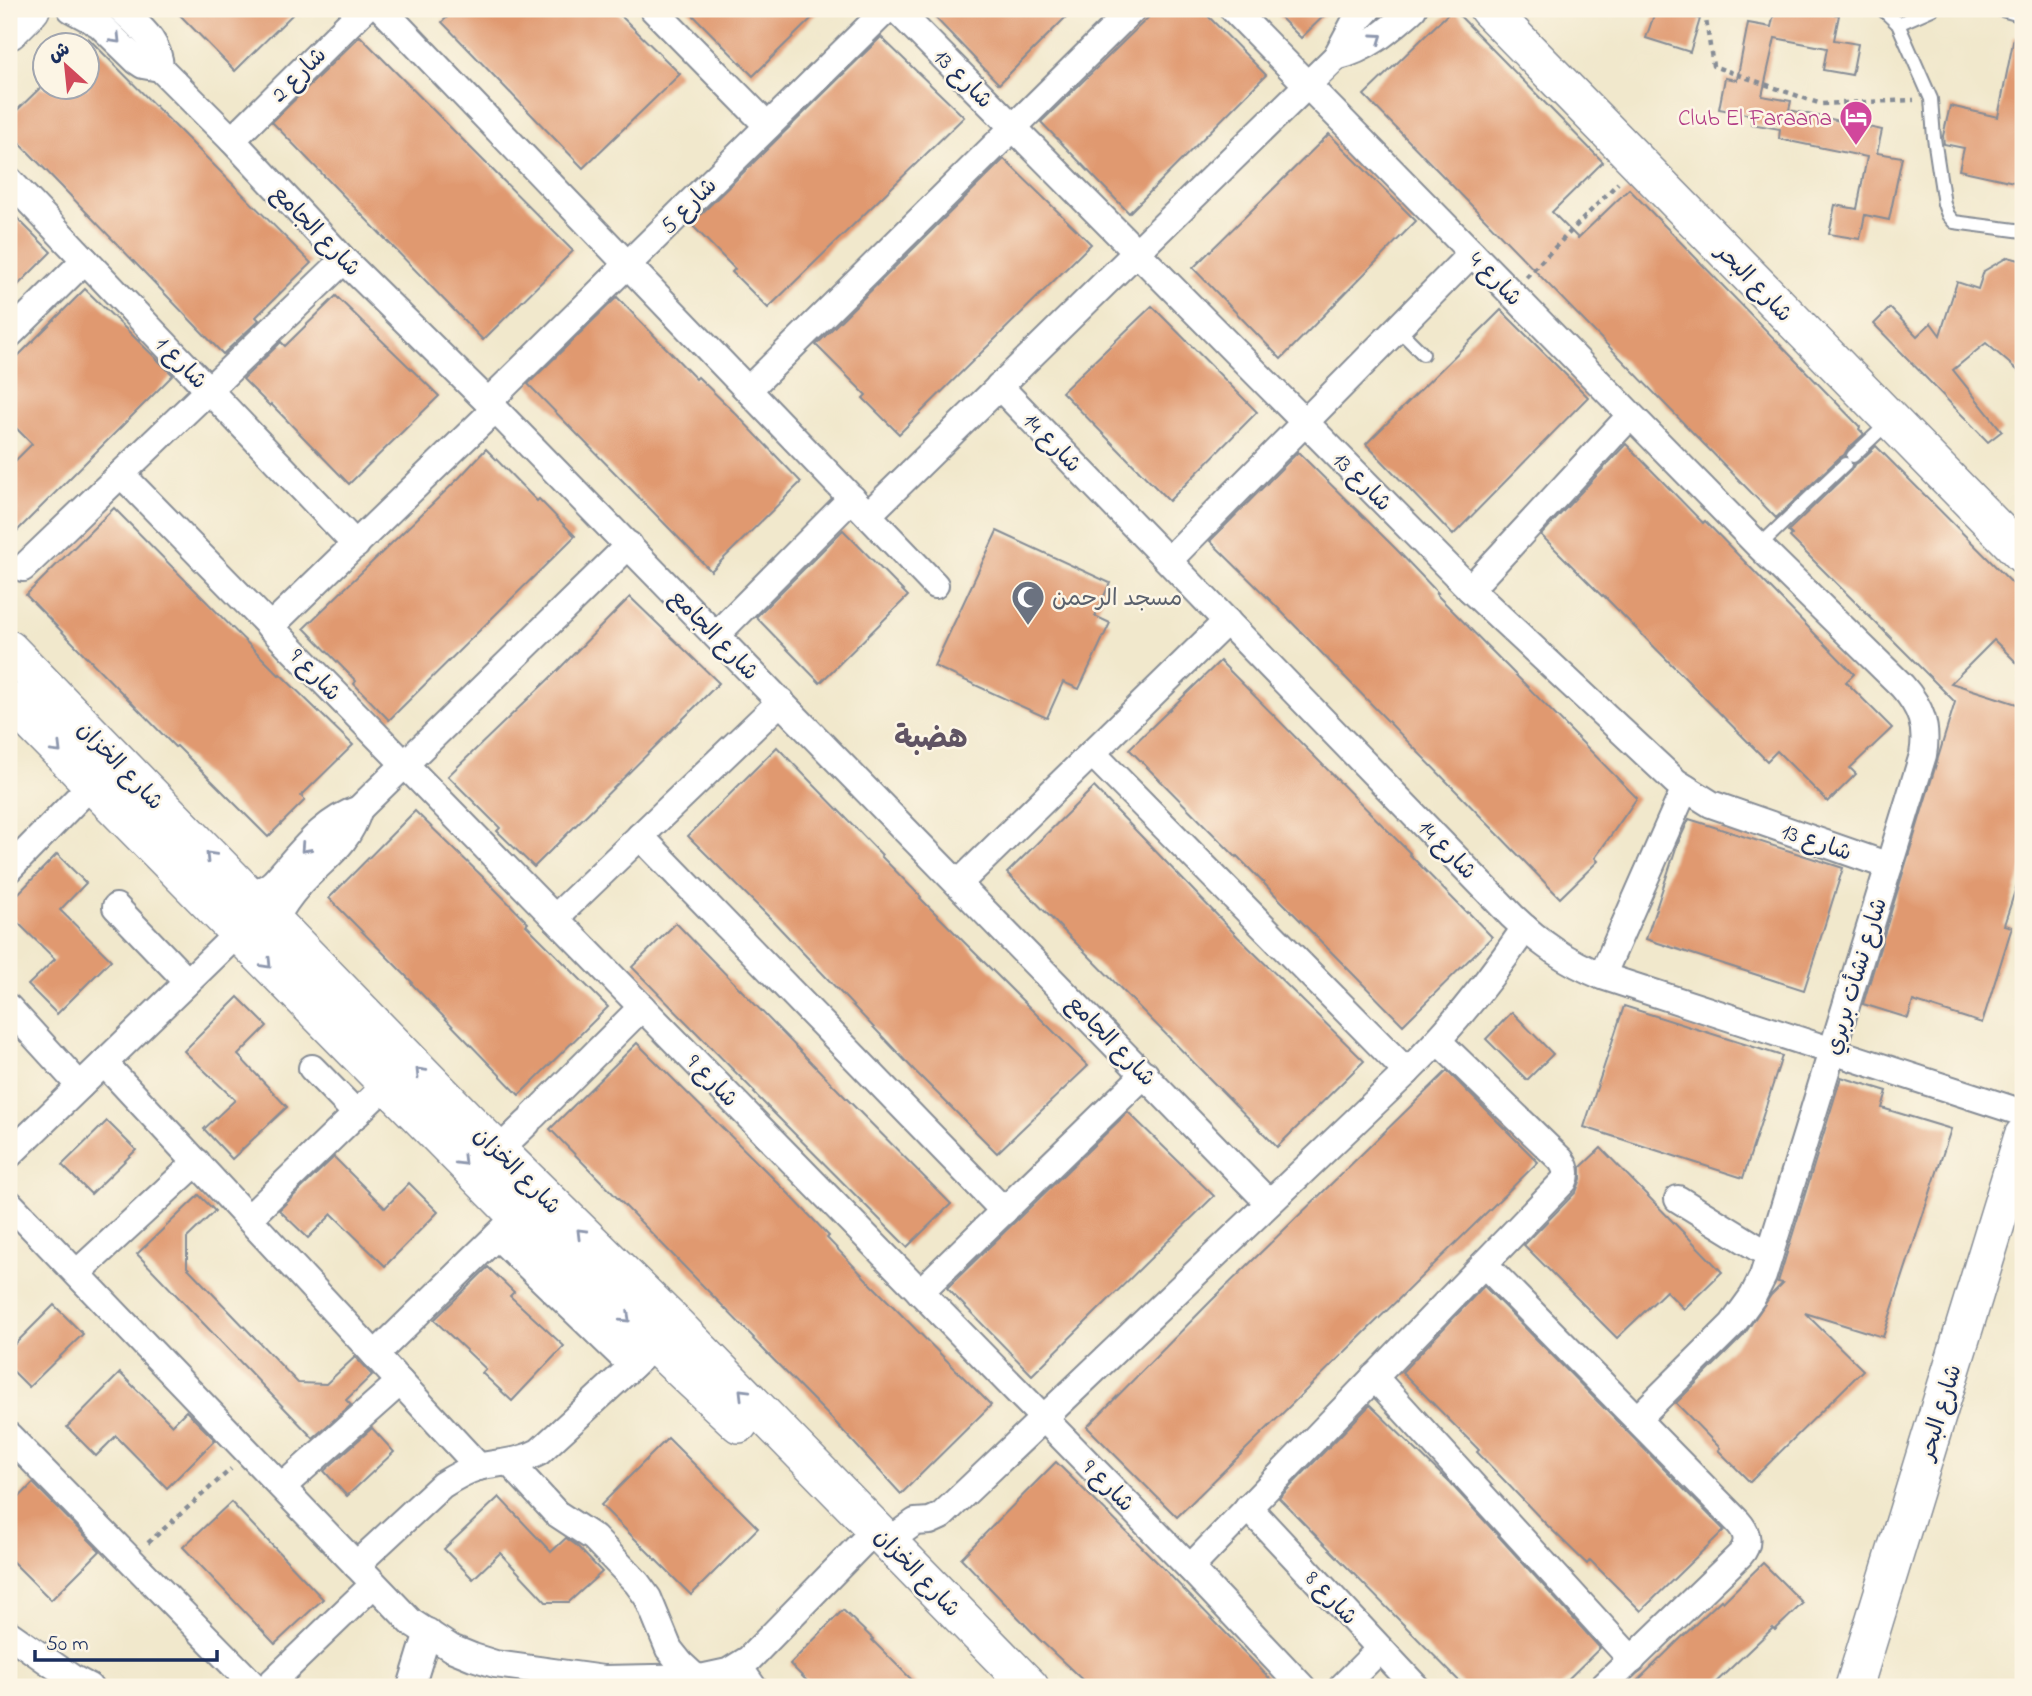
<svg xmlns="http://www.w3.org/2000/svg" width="2032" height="1696" font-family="'Indie Flower','Playpen Sans Arabic',sans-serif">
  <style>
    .building { fill: #e09970 }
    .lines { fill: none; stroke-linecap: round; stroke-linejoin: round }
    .service-casing { stroke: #868c95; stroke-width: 16 }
    .minor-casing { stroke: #868c95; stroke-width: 30 }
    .secondary-casing { stroke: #868c95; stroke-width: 40 }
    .path { stroke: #868c95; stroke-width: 4.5; stroke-dasharray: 5 5; stroke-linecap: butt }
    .service { stroke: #fff; stroke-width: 12 }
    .minor { stroke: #fff; stroke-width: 26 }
    .secondary { stroke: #fff; stroke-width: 37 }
    .oneway { stroke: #8d97ae }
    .labels { text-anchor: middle; stroke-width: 5; stroke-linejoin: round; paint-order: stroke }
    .street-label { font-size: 23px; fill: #1b2f5e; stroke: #fcf5e5 }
    .hotel-label { font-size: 23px; fill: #b23c85; stroke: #fcf5e5; text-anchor: end }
    .worship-label { font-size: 23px; fill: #5b616d; stroke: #fcf5e5; text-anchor: start }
    .district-label { font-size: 30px; font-weight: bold; fill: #605464; stroke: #fcf5e5 }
  </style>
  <rect width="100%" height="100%" fill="#fcf5e5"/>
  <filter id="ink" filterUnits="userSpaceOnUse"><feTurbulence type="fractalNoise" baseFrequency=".0143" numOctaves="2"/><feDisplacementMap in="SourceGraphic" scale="14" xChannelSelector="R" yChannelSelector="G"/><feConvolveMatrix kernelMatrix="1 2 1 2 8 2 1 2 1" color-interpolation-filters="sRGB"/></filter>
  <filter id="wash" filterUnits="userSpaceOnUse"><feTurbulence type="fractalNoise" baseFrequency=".00686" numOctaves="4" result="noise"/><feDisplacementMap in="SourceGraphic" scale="28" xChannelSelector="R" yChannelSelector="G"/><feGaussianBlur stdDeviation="1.57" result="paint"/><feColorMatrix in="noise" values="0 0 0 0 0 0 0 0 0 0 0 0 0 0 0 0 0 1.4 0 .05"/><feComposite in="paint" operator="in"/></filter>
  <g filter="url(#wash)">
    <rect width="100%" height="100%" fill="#f1e8cc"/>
    <g id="blocks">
      <!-- building -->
      <g class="building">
        <polygon points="174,9 298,9 235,71"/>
        <polygon points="456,9 614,9 680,74 583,168 442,22"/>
        <polygon points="687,9 821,9 753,76"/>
        <polygon points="927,9 1074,9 999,84"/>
        <polygon points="1157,9 1201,9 1266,75 1129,213 1041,122"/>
        <polygon points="1272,9 1331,9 1301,38"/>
        <polygon points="1453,9 1603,162 1552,212 1578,238 1629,189 1860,427 1859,429 1864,434 1847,450 1844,455 1839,458 1776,518 1364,95"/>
        <polygon points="1656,9 1669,9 1700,19 1690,52 1646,38"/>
        <polygon points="1775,9 1806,9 1839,15 1834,40 1858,44 1852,75 1823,70 1827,48 1775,38 1762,96 1791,101 1789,110 1882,130 1877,153 1902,157 1889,220 1865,215 1860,239 1829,234 1835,205 1857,209 1867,157 1779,139 1780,129 1751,124 1752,115 1719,109 1725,78 1737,80 1748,23 1771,27"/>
        <polygon points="360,36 573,251 483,340 272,122"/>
        <polygon points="881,37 964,117 768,308 732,272 735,269 691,224"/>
        <polygon points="2014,37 2023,38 2023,184 1959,170 1964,148 1944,144 1943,136 1950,106 1998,117"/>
        <polygon points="88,38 311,263 258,315 256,317 259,320 223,354 9,132 9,118 40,88 88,88"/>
        <polygon points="1329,134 1416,221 1281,359 1193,268"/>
        <polygon points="1004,159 1091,244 899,434 863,398 866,395 816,345"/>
        <polygon points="9,210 51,252 9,294"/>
        <polygon points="2008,257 2023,261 2023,375 1986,343 1953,370 2002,431 1988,442 1874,324 1890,308 1917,336 1931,323 1940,335 1957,282 1978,289 1984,271"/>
        <polygon points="85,289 173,375 9,539 9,467 32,444 9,421 9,365"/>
        <polygon points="336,296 439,396 349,484 271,404 270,406 243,379 281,342 285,346"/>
        <polygon points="617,297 696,379 698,377 737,415 801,482 711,571 528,384"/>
        <polygon points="1152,306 1257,412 1169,501 1062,392"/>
        <polygon points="1501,310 1588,397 1453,535 1366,444"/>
        <polygon points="1626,444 1703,523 1705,521 1854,674 1846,682 1892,728 1850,768 1856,774 1828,802 1777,751 1767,761 1603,595 1602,596 1541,535"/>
        <polygon points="1876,446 2023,594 2023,669 1994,640 1951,683 2023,706 2023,866 2004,925 2012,927 1982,1023 1913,1001 1908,1018 1863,1004 1955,702 1790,537 1792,535 1788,531 1851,470 1854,465 1859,462"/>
        <polygon points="486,449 537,501 539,499 575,536 389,720 354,684 356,681 304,628 459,478"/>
        <polygon points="1298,452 1397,550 1438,593 1436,594 1637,798 1595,858 1598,861 1560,898 1274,604 1210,541"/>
        <polygon points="114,508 279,675 280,674 353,745 301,796 305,800 268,837 177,746 175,747 26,595"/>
        <polygon points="843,530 908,596 820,683 756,617"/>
        <polygon points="997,531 1110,583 1095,616 1110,623 1079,689 1063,682 1047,718 934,666"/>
        <polygon points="630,597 719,683 534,867 497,831 500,828 448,776 554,674"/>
        <polygon points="1220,661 1410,853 1409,854 1467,913 1468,912 1492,937 1403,1025 1237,856 1236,857 1129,749"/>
        <polygon points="777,747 882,855 881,856 921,897 920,898 1088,1066 997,1153 914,1070 770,918 688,836"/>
        <polygon points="1094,787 1238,937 1364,1061 1277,1147 1007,873"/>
        <polygon points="415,811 486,880 528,923 526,925 608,1007 519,1095 411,983 412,982 329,898"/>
        <polygon points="1689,819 1843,868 1804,990 1646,939 1677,845"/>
        <polygon points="57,854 86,883 60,910 111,960 57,1014 28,985 55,959 9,914 9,903"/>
        <polygon points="676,923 840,1092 951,1204 907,1247 754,1093 755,1092 632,967"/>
        <polygon points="238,997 267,1026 238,1055 287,1107 232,1159 204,1129 235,1100 184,1051"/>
        <polygon points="1624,1006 1782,1056 1743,1178 1584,1127"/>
        <polygon points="1512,1012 1553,1054 1527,1080 1486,1039"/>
        <polygon points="637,1043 789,1194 829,1236 827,1238 868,1281 991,1405 901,1494 835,1422 753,1339 754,1338 550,1129"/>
        <polygon points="1447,1071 1538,1162 1177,1517 1087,1427 1211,1301"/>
        <polygon points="1841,1077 1887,1091 1882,1108 1951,1129 1883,1337 1805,1313 1863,1370 1750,1482 1718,1450 1720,1448 1676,1403 1743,1336 1771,1295 1783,1283 1778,1282"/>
        <polygon points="1128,1112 1214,1196 1032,1375 947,1288"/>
        <polygon points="107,1121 136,1150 91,1194 62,1165"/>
        <polygon points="1601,1148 1722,1272 1684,1309 1666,1291 1617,1338 1524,1245 1576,1192 1581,1179 1581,1167"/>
        <polygon points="334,1157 385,1208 409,1183 438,1212 385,1266 332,1214 308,1238 279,1210"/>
        <polygon points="199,1195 215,1211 187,1238 187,1267 298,1383 326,1384 355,1357 372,1375 346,1400 351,1405 313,1438 137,1254"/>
        <polygon points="488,1267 514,1292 510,1296 564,1346 512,1401 482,1373 486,1369 434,1320"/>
        <polygon points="1484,1286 1724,1530 1641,1611 1590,1560 1587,1564 1545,1523 1477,1452 1479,1450 1402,1372"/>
        <polygon points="54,1305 83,1334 29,1387 9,1367 9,1350"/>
        <polygon points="120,1373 172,1425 186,1411 215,1440 167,1488 116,1436 96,1456 67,1427"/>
        <polygon points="1370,1405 1450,1483 1600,1648 1560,1687 1465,1687 1279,1498"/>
        <polygon points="372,1428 394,1452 347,1496 324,1471"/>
        <polygon points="668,1438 758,1528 691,1595 601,1505"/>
        <polygon points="1056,1462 1166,1571 1278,1687 1090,1687 1039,1639 961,1558"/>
        <polygon points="33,1483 100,1551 51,1600 9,1558 9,1508"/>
        <polygon points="499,1497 551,1552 566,1538 576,1545 602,1572 569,1602 546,1602 500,1553 473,1579 444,1549"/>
        <polygon points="231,1502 323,1599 275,1644 183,1547"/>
        <polygon points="1763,1563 1803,1603 1775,1630 1773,1628 1711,1687 1631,1687 1682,1637 1721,1600 1723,1602"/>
        <polygon points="843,1610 873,1639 872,1640 919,1687 813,1687 790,1664"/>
      </g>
    </g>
  </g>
  <g filter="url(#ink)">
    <use href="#blocks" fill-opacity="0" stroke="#868c95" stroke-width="2"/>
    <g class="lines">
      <defs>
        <g id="service">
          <polyline points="1882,9 1898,24 1931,99 1934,138 1944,204 1948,215 1954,222 2023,231"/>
          <polyline points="1999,9 2023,16"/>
          <polyline points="1898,24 1932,9"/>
          <polyline points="1398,329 1423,354"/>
          <polyline points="1853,456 1889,422"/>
          <polyline points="1759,546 1845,464"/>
        </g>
        <g id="minor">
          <polyline points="71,9 99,24 137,61 143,65 160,68 232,140 344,260 488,402 1269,1203"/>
          <path d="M121,9C139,27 159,40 160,68"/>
          <polyline points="382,9 935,585"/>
          <polyline points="653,9 768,126"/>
          <polyline points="896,9 1470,589 1676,782 1711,804 1889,866"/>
          <path d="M1233,9L1759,546L1902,686C1921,707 1928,727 1923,755L1763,1276L1753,1296L1732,1325L1637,1419"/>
          <path d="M1336,57C1368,49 1389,30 1413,9"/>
          <polyline points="232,140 364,9"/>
          <polyline points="9,180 356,545"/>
          <polyline points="9,335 85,260"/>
          <path d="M999,386L1512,916C1541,944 1566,961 1602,976L2023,1113"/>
          <polyline points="748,390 1133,9"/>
          <polyline points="488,402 887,9"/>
          <polyline points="121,474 1190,1568 1302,1687"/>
          <polyline points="868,515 1336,57 1353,25 1368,9"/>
          <polyline points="1169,560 1472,253"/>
          <polyline points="23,568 344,260"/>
          <polyline points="1470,589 1630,416"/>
          <polyline points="270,627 495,409"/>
          <polyline points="716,635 852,498"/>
          <polyline points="1092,753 1407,1072"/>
          <polyline points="640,836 1004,1211"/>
          <polyline points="9,869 92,784"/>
          <polyline points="959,883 1227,621"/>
          <path d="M243,890C256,892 265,891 274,882C300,854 322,821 359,809L629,545"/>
          <polyline points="116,907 187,981"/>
          <polyline points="555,918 781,701"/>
          <path d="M274,921C281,908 289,896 299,885C324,857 347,847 359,809"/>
          <polyline points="1602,976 1685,788"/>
          <polyline points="9,1008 80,1086"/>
          <polyline points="104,1063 479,1467"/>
          <polyline points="312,1068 357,1114"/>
          <polyline points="533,1116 642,1007"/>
          <polyline points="498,1151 527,1123"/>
          <polyline points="9,1155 237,934"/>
          <polyline points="1678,1199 1769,1255"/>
          <polyline points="9,1203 411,1622 451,1648 473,1657 495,1664 603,1679 705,1677 728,1672 749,1659 864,1541"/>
          <polyline points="249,1218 386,1085"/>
          <polyline points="497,1236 632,1366"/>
          <path d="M1484,1264L1738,1522C1748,1533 1750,1544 1740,1555L1603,1687"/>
          <polyline points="77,1273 197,1162"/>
          <polyline points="920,1292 1145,1074"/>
          <polyline points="375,1355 517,1216"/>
          <polyline points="1374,1377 1632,1660"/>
          <polyline points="9,1436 255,1687"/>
          <polyline points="510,1463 556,1513 594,1538 637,1583 648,1598 669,1649 681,1664 694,1676"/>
          <polyline points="282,1487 400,1382"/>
          <polyline points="1248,1507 1416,1687"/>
          <path d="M889,1541L915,1522L930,1521L941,1516L1407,1072C1452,1028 1490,980 1525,928"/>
          <path d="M356,1565L442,1485C453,1478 465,1471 478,1467C499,1462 519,1463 539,1452L667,1334"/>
          <path d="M1190,1568L1564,1181C1568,1173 1566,1167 1561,1160L1438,1041"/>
          <polyline points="9,1634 72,1678 89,1687"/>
          <polyline points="739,1667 753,1687"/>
          <polyline points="267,1687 374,1584"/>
          <polyline points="411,1687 428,1632"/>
          <polyline points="1342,1687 1380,1649"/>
        </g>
        <g id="secondary">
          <polyline points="1488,9 2023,555"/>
          <polyline points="9,31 31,9"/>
          <polyline points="9,649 478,1131 676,1325 1030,1687"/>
          <polyline points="9,700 517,1216 739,1424"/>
          <polyline points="1854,1687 2023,1136"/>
        </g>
      </defs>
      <!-- service casing -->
      <use href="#service" class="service-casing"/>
      <!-- minor casing -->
      <use href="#minor" class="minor-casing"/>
      <!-- secondary casing -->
      <use href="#secondary" class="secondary-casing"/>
      <!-- path -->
      <g class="path">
        <polyline points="1715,9 1705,13 1713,66 1821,104 1914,100"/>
        <polyline points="1526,277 1618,183"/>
        <polyline points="148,1543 231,1469"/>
      </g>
      <!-- service -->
      <use href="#service" class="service"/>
      <!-- minor -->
      <use href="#minor" class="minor"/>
      <!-- secondary -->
      <use href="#secondary" class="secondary"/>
    </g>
    <!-- one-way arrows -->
    <defs><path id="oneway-chevron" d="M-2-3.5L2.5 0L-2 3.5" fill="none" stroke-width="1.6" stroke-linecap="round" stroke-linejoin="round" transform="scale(1.75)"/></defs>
    <g class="oneway">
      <use href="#oneway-chevron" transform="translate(1378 38) rotate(-35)"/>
      <use href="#oneway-chevron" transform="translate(116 39) rotate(46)"/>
      <use href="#oneway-chevron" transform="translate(57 749) rotate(45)"/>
      <use href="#oneway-chevron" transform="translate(305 848) rotate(132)"/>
      <use href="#oneway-chevron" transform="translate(210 856) rotate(-134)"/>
      <use href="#oneway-chevron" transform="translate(267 964) rotate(46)"/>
      <use href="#oneway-chevron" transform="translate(420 1072) rotate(-134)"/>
      <use href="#oneway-chevron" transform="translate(462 1161) rotate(45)"/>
      <use href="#oneway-chevron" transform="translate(581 1233) rotate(-135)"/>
      <use href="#oneway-chevron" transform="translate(626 1318) rotate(43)"/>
      <use href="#oneway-chevron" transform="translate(743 1393) rotate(-135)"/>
    </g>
  </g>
  <!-- icons -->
  <defs>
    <symbol id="hotel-pin" viewBox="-11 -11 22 30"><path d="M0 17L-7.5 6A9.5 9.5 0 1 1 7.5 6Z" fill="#d1479c" stroke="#fcf5e5"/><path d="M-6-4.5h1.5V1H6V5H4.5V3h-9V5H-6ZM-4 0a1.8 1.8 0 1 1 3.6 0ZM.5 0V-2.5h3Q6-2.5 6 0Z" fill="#fff"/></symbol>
    <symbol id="mosque-pin" viewBox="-11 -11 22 30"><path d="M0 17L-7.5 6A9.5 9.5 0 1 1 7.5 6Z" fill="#6b7280" stroke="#fcf5e5"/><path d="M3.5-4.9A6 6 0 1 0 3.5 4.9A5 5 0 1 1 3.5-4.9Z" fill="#fff"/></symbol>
  </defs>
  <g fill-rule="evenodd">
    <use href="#hotel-pin" x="1837" y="98" width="38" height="52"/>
    <use href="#mosque-pin" x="1009" y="578" width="38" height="52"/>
  </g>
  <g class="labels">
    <!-- street labels -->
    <g class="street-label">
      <text transform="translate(298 74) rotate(-45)" y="8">شارع 2</text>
      <text transform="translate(964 78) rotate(45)" y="8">شارع 13</text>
      <text transform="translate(688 205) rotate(-45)" y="8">شارع 5</text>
      <text transform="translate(317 230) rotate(46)" y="8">شارع الجامع</text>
      <text transform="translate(1496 278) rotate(46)" y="8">شارع 4</text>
      <text transform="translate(1755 282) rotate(46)" y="8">شارع البحر</text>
      <text transform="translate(182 362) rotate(46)" y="8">شارع 1</text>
      <text transform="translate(1053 442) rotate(46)" y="8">شارع 14</text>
      <text transform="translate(1363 481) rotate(45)" y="8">شارع 13</text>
      <text transform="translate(715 634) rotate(46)" y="8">شارع الجامع</text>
      <text transform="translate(316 674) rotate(46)" y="8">شارع 9</text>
      <text transform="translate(121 765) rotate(46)" y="8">شارع الخزان</text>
      <text transform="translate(1817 841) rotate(19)" y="8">شارع 13</text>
      <text transform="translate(1448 849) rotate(46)" y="8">شارع 14</text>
      <text transform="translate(1855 976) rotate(-73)" y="8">شارع نشأت بربري</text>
      <text transform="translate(1112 1040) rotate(46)" y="8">شارع الجامع</text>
      <text transform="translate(713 1080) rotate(46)" y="8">شارع 9</text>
      <text transform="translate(518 1170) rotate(45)" y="8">شارع الخزان</text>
      <text transform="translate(1939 1412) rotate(-73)" y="8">شارع البحر</text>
      <text transform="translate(1109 1485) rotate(45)" y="8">شارع 9</text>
      <text transform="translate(918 1572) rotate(46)" y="8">شارع الخزان</text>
      <text transform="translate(1332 1597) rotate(47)" y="8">شارع 8</text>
    </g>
    <!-- hotel labels -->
    <g class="hotel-label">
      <text x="1832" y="125">Club El Faraana</text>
    </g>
    <!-- worship labels -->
    <g class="worship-label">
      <text x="1052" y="605">مسجد الرحمن</text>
    </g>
    <!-- district labels -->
    <g class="district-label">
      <text x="931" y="747">هضبة</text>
    </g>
  </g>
  <!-- margin -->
  <rect width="2032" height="1696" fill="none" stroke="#fcf5e5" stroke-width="35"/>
  <!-- north arrow -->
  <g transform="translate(66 66) rotate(333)"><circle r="33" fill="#fcf5e5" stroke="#a2a6af" stroke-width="2"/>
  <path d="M0-5L12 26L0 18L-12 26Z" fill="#d1495b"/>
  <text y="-10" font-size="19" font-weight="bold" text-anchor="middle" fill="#1b2f5e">ش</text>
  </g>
  <!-- scale -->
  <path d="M35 1650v10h182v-10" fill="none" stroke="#1b2f5e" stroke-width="3.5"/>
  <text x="46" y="1650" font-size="21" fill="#1b2f5e" stroke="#fcf5e5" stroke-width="5" paint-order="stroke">50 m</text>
</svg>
